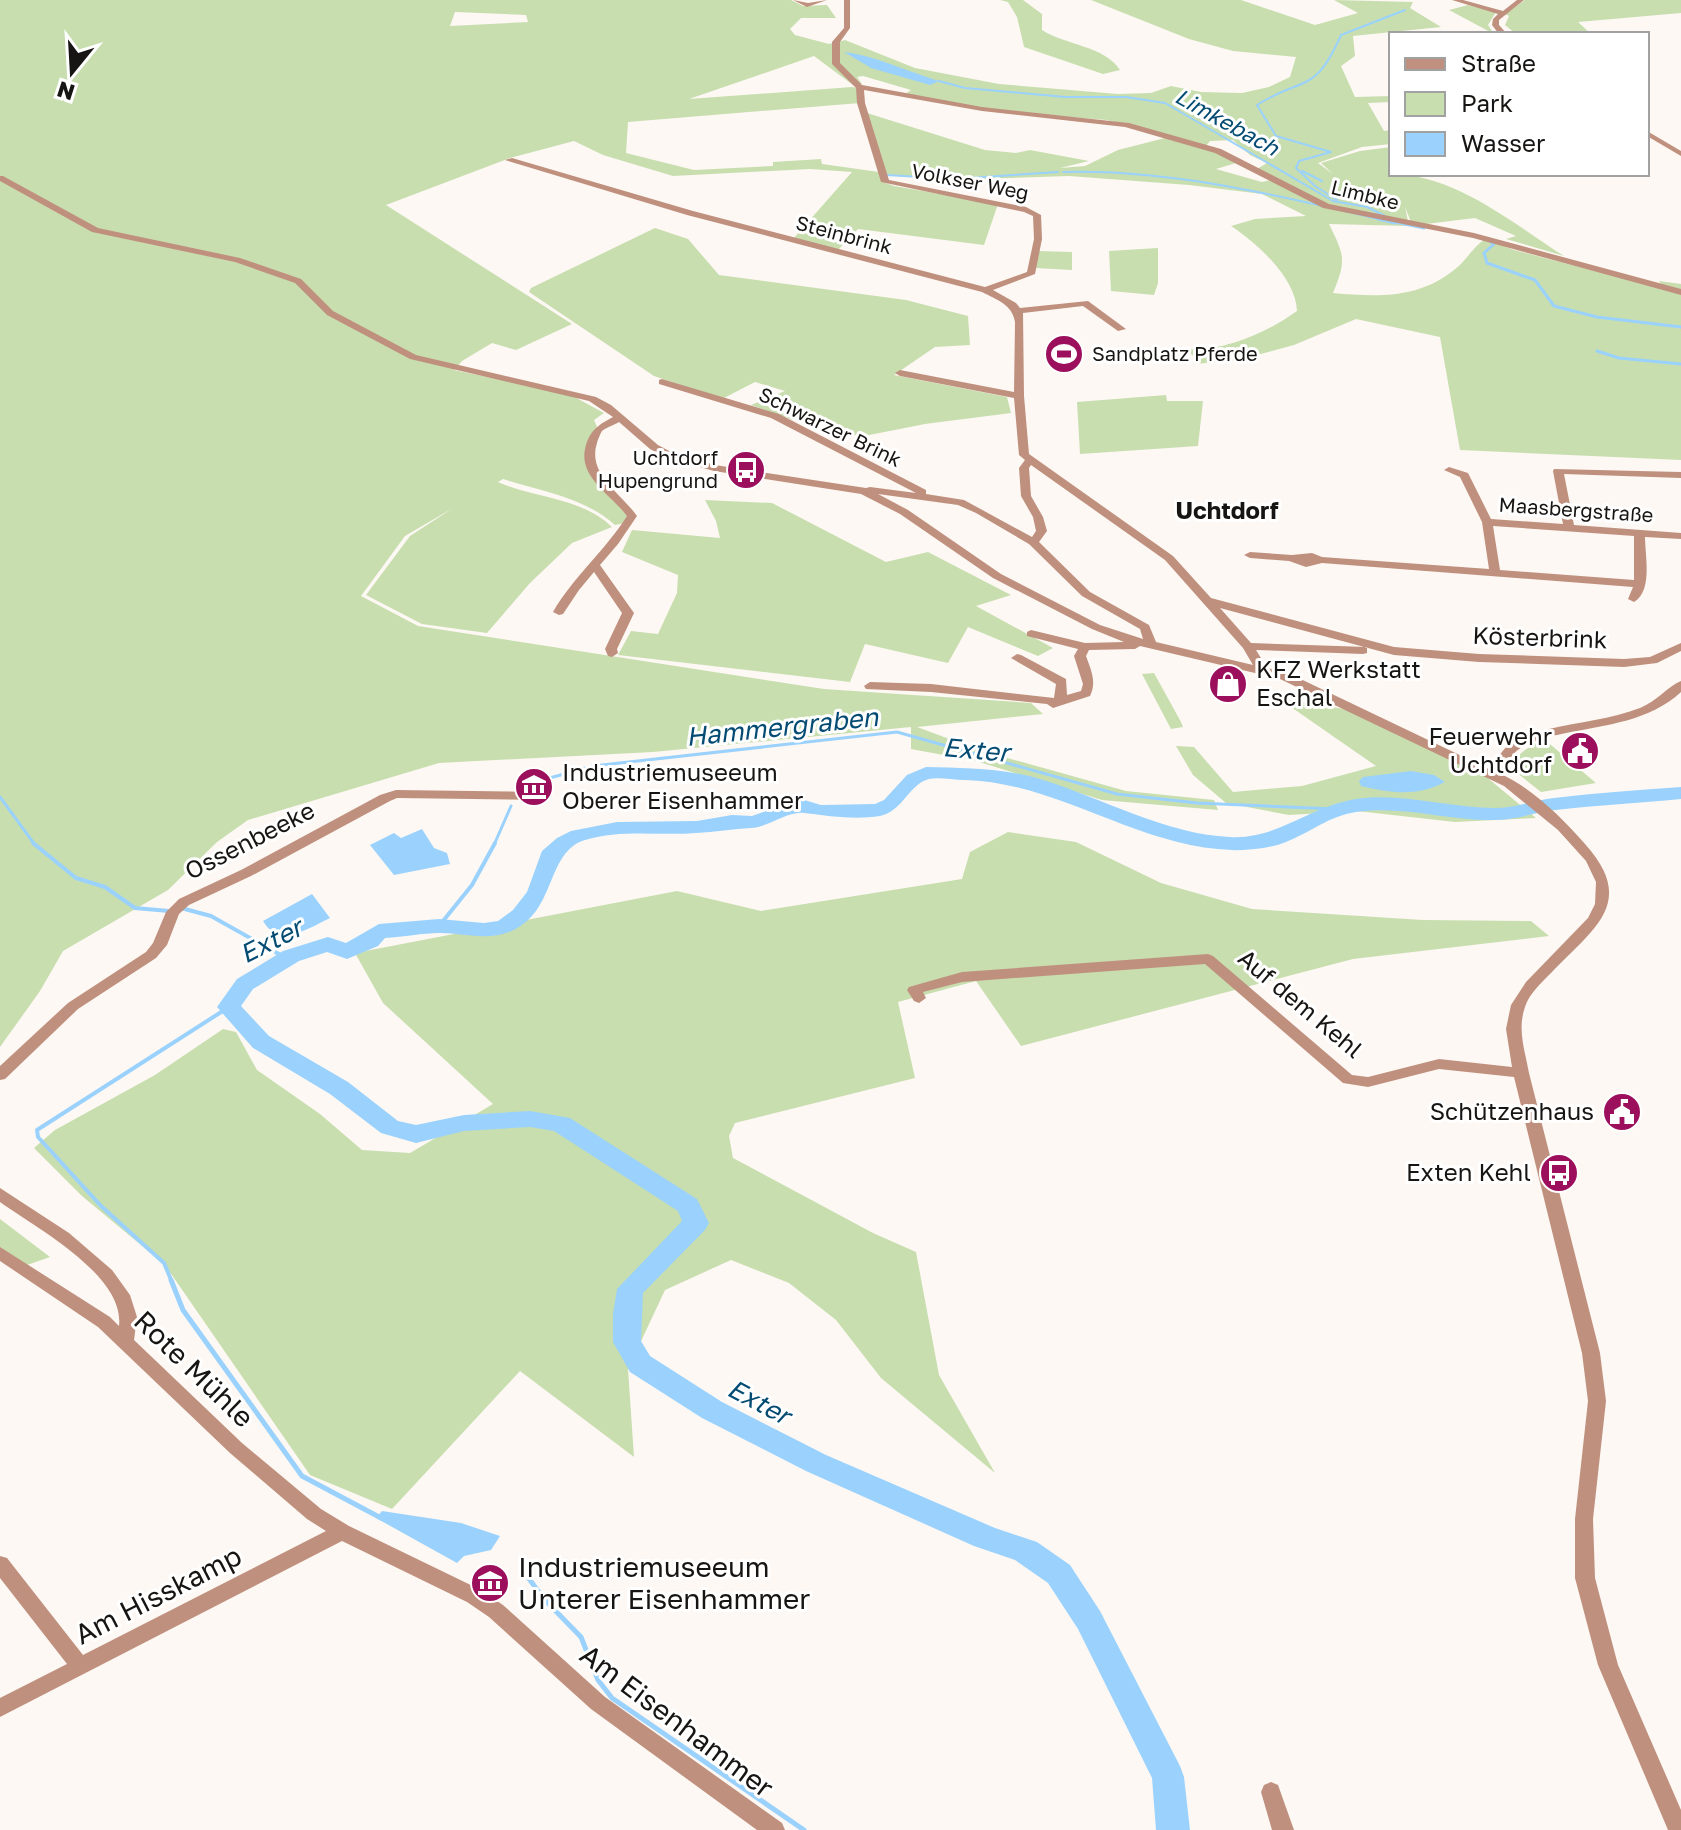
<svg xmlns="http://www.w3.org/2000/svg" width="1681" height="1830" font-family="'Golos Text',sans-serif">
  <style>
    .green { fill: #c8deaf; fill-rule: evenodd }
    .water { fill: #9ad2fd }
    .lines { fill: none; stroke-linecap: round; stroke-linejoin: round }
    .stream-far3 { stroke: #9ad2fd; stroke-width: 2 }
    .stream-far2 { stroke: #9ad2fd; stroke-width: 3 }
    .stream-far1 { stroke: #9ad2fd; stroke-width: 4 }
    .stream { stroke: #9ad2fd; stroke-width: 5 }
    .river { fill: #9ad2fd; fill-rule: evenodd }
    .minor { fill: #c0907e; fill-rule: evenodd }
    .labels { text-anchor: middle; stroke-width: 6; stroke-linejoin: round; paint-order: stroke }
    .far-street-label { font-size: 20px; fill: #171513; stroke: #fff }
    .far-poi-label { font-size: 20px; fill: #171513; stroke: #fff; text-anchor: start }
    .far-water-label { font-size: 22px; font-style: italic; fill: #044b73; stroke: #fff }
    .far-quarter-label { font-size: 24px; font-weight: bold; fill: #171513; stroke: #fff }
    .street-label { font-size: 24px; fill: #171513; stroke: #fff }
    .poi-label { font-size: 24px; fill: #171513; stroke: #fff; text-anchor: end }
    .water-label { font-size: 26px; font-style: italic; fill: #044b73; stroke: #fff }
    .near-street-label { font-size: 28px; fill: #171513; stroke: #fff }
    .near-poi-label { font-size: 28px; fill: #171513; stroke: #fff; text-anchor: start }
  </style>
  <rect width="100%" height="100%" fill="#fdf8f3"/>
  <!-- green -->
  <g class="green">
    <path d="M0,0H791L803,6L827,5L836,18H801L790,29L795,35L829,44L845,40L915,68L999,84L1118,94L1151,93L1171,86L1201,92L1242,93L1269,87L1290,77L1296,57L1233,51L1189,39L1091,0H1241L1315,25L1358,13L1334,0L1413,2L1410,8L1441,27L1353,36L1355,56L1341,66L1355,97L1391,96V102L1368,103L1384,131L1391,130V144L1362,147L1318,163L1333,174L1321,163L1360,151L1391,147V174C1455,174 1512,223 1564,256L1506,239L1516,236L1475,218L1426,224L1411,222L1405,207L1409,226L1329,224C1344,255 1347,259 1333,293C1377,297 1418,299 1454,270C1466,261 1473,247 1485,239L1514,250L1664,289L1659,281L1681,284V460L1460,450L1440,337L1356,319L1294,345L1238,360L1195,364V357L1185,349C1224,352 1266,333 1297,311C1296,278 1257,243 1231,226L1255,219L1306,216L1262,194L1189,185L1069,176L951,180L883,175L867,113L985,150L1016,153L1030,150L1089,161L1060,168L1085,166L1118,150L1165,138L1213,151L1236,163L1216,169L1262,182L1275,179L1257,169L1267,163L1250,155L1233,140L1210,141L1206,146L1107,120L1006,112L902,96L911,90L863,76L857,77L862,84L853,85L814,56L689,99L852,87L857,88L860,103L628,122L626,153L694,170L773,166V162L821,159L822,164L879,172L883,182L894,186L998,204L984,245L858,229L837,251L793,239L852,172L810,169L673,176L603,155L574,141L510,158L386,205L572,324L516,350L492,343L462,361L454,370L569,394L604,413L594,420L597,427L585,456L630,516L625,523L615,525C586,498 540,491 503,479L498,482C535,499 581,497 612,527L572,543L530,583L487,633L422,624L366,595L410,536L453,508L405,536L361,596L418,626L824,689L1031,703L1043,714L917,727L979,750L1126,791L1214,800L1218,810L1102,800L976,761L911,749V727L653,752L439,763L248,820L217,842L168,890L63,951L40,991L0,1047ZM455,12L526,15L528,22L450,26Z"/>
    <path d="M1000,0H1023L1042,14V30C1065,45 1105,46 1120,70L1103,74L1024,47L1017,17L1008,2Z"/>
    <polygon points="1525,0 1681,0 1681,13 1578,22 1591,34 1516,34 1505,25 1509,16 1505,14"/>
    <polygon points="1468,5 1496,12 1488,25 1494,34 1449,10"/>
    <polygon points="655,228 688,239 719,275 906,300 968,316 970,345 935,347 894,375 1007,397 1011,413 925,424 859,437 816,415 793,420 751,405 785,391 755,382 722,399 654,376 529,292 531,288"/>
    <polygon points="1158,248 1158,283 1154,295 1111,291 1109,251"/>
    <polygon points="1038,251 1072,252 1072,270 1036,268"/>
    <polygon points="1166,395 1167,401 1203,401 1198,446 1080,454 1077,402"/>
    <polygon points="705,500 772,503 886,562 928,552 1011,595 976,606 1053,648 1038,656 968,627 948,663 865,644 850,682 618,655 631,631 658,634 677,593 678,575 622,552 632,530 720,538 716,521"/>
    <polygon points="1154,673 1181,722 1183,727 1171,729 1142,674"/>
    <polygon points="1278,698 1344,709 1484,775 1536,818 1455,822 1357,811 1289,815 1226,803 1193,775 1176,746 1194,747 1233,792 1302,786 1376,766"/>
    <path d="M1545,740L1596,783L1541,792L1512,769C1516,752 1530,746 1545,740Z"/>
    <polygon points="1008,832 1076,842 1161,883 1252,909 1423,920 1531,921 1549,936 1353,959 1021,1046 976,981 898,1002 915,1078 735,1123 729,1136 733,1158 873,1233 916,1252 939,1375 995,1473 881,1378 836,1320 789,1283 731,1260 665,1290 628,1369 634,1457 520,1371 392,1509 310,1475 165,1265 82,1196 34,1148 55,1130 155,1075 223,1029 236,1032 257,1070 320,1114 362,1150 410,1153 493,1104 383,1003 355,953 677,891 761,911 962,879 970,852"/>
    <polygon points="0,1219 50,1257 27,1265 0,1249"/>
  </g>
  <!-- water -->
  <g class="water">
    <path d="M844,52C873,55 909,72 939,81L930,85L871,68Z"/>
    <path d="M1411,771L1434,775L1445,782C1417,797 1391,793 1361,786L1359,781L1363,777Z"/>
    <polygon points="422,829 434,848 447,853 450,864 394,875 370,845 394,833 401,838"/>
    <path d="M312,894L330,918C309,928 279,949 263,921Z"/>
    <polygon points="382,1511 461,1523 500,1536 491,1550 464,1556 457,1563 376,1518"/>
  </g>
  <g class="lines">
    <!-- stream-far3 -->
    <g class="stream-far3">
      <polyline points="939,81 965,88 1065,97 1126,97 1165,103 1333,201 1367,207 1385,216"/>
      <polyline points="1302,171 1322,181"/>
      <path d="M1063,172C1171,169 1282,196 1386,221"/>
      <polyline points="886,175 955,179 1058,172"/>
      <path d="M1337,200L1315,186L1296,168L1299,161L1331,152L1276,136L1257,105C1304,75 1314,96 1341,35L1405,10"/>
    </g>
    <!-- stream-far2 -->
    <g class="stream-far2">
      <polyline points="1378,219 1395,223"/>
      <polyline points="1395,222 1424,228"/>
      <polyline points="1491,242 1494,244 1484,253 1487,263 1535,280 1554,306 1597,317 1681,327"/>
      <polyline points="1597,351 1619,358 1681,364"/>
      <polyline points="520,791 529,779 546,779 593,766 897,732 1117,794 1197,803 1335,809"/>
      <polyline points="0,797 35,845"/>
      <polyline points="494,845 511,806"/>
    </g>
    <!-- stream-far1 -->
    <g class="stream-far1">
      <polyline points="33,843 76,878 105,887 135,908 169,911"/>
      <polyline points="181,908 211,916 286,958"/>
      <polyline points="439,926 472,885 495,843"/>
      <polyline points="172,1282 164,1263 101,1206 38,1137 37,1130 229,1007"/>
    </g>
    <!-- stream -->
    <g class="stream">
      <polyline points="171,1280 183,1310 302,1476 381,1518"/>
      <polyline points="522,1569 543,1598 581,1637 598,1680 612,1698 804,1830"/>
    </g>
    <!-- river -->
    <path class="river" d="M926,767C963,768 1004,768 1040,779C1103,798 1164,834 1230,837C1277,840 1310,806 1356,799C1402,792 1449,808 1495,808C1514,808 1535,800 1554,798C1596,793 1639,790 1681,787V799C1639,803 1598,805 1556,810C1536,812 1515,820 1495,820C1448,821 1402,805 1356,812C1329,816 1311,832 1286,842C1272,848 1247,851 1232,850C1139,848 1058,782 964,780C953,780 939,777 929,779C909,784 903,811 880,816C855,820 829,816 804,813C787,811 769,827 751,828C733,829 715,832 696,833C660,836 621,829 585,840C545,852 557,914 509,932C487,941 464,933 440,933C422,933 404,937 385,938L378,946L347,959L327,952L299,961L253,989L241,1006L269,1036L348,1082L398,1121L416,1125L464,1115L530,1111L570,1118L697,1199L709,1223L705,1230L643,1293L641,1341L650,1356L722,1402L826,1455L995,1528L1037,1542L1070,1565L1100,1611L1180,1766L1184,1777L1190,1830H1156L1152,1778L1078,1629L1048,1583L1015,1560L974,1546L806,1471L702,1418L630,1372L613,1342V1314L617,1289L682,1221L678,1211L554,1131L530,1127L464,1131L416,1143L381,1133L330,1094L253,1048L217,1007L237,979L283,951L328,937L346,943L379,924L439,919L484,923L498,921L513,910L527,892L542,851L557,838L571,831L617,822L697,821L732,815L752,816L801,799L821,805L875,804L884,800L907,775Z"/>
    <!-- minor -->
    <g class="minor">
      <polygon points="793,0 808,3 827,0 807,7"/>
      <path d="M844,0H850V28L840,42V63L862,85L982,107L1129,123L1221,149L1329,204L1474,233L1681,289V295L1473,238L1323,208L1215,153L1125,127L982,111L864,90L865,103L889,180L1026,207L1041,215L1042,239L1035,274L993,290L1016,303L1020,308L1088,301L1126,329L1118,331L1083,306L1023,313L1024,396L1029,454L1173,556L1211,598L1394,647L1479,654L1624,659L1650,657L1681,643V651L1657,663L1624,667L1479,662L1394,655L1220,608L1251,643L1367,647V653L1363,654L1256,650L1267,668L1288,673L1491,770C1497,758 1503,748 1514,741C1524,735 1538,732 1549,729C1579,722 1611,719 1640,708C1657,701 1667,687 1681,681V692C1650,721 1606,725 1566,733C1552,736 1536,739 1524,746C1512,752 1507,763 1501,774C1533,789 1562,818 1585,844C1638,903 1593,929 1551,973C1541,983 1529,994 1525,1007C1517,1029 1525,1051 1529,1073L1600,1353L1606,1401L1593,1519L1595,1578L1618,1665L1681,1810V1830H1668L1598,1665L1575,1578V1519L1588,1401L1582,1353L1514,1077L1439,1069L1368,1087L1343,1083L1205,964L962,982L923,992L926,998L919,1003L914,1001L907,990L909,987L962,972L1208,954L1213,956L1352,1075L1368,1077L1439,1059L1512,1067L1506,1029L1511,1005L1526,982L1588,918L1595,904L1596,882L1586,861L1558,830L1504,786L1280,679L1140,646L1135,649L1089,650L1086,656C1091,670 1097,682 1090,696L1053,708L1047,704L931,692L866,689L864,686L870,682L931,684L1054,698L1056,684L1011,658L1017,654L1021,655L1066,679L1067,695L1081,691L1083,684L1074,656L1078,649L1027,636V632L1031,630L1085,643L1124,642L1092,629L993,578L900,514L861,494L714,471L665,457L650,449L619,422C614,425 605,428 602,431C601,432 597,442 597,443C587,475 621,493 637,516L618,544L600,565L634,613L617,649L618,653L612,657L608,656L605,649L622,613L594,572L579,590L563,614L559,615L553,612C573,577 605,551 627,516C612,495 579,478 585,449C589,431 598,425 613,417L589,401L410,359L327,315L295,283L235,262L92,232L0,181V176H3L98,228L240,258L301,279L333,311L416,355L596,397L611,405L658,445L673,453L715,465L866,488L870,487L916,493L771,418L659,384V380L662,379L779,414L926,490V494L964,500L1032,537L1036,531L1033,517L1021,496L1019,468L1025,460L1019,455L1014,398L900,376L895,373L900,370L1014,392L1015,322C1012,304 997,300 982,292L687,215L505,160L512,158L693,211L985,287L1027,272L1034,239L1033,216L1024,212L881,182L857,103L856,88L832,64V42L844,28ZM1031,465L1165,560L1243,648L1253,665L1156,642L1149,625L1090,592L1039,542L1047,531L1043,517L1031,496L1029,468ZM878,494L958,505L976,513L1029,544L1082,596L1140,629L1143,639L1100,625L1001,574L908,510Z"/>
      <polygon points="1452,0 1463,0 1503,11 1517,0 1524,0 1499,20 1499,25 1507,34 1499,34 1492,25 1493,19 1498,14"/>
      <polygon points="1647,131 1681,151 1681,156 1647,136"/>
      <path d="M1449,467L1468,473L1491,519L1563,524L1553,471L1554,469L1681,472V478L1564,474L1574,525L1681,533V539L1645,537C1645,556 1653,591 1634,602L1628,599L1633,587L1322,563L1306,567L1289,561L1250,558L1244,555L1250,552L1292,555L1312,553L1322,557L1489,569L1482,522L1460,477L1444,470ZM1493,526L1634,536V580L1500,570Z"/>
      <polygon points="396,790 545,792 552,796 545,800 397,798 390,801 251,876 189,905 179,914 167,945 156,958 78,1009 5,1079 0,1080 0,1066 68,1003 146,952 153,943 166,912 179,899 241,870 380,795"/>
      <path d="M0,1188L69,1233L112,1270L130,1295L137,1317L134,1340L242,1443L321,1509L349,1526L481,1590L503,1605L605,1697L782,1823L785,1830H757L591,1709L489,1617L467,1602L342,1541L0,1717V1698L67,1664L0,1578V1556L7,1558L83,1655L326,1531L307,1519L230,1453L98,1327L0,1261V1247L110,1317L119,1326C125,1275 36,1228 0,1202Z"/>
      <polygon points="1271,1782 1278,1785 1294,1830 1272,1830 1261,1792 1264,1785"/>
    </g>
  </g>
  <!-- icons -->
  <defs>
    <symbol id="stadium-disc" viewBox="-11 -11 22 22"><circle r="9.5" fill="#9c0f5d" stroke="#fff"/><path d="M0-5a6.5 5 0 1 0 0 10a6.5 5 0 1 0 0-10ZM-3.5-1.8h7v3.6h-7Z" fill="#fff"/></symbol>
    <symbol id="bus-disc" viewBox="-11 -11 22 22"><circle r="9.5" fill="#9c0f5d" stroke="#fff"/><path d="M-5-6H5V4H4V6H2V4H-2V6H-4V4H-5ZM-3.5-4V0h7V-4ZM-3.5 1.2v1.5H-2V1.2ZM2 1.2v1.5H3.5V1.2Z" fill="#fff"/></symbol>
    <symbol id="shop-disc" viewBox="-11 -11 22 22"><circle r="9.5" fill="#9c0f5d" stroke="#fff"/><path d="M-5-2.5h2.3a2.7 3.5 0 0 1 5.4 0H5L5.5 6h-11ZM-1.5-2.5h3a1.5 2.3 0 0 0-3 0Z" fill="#fff"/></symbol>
    <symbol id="civic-disc" viewBox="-11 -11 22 22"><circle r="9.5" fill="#9c0f5d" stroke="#fff"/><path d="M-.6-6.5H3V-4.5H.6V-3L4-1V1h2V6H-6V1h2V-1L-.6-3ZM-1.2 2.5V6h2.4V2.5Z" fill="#fff"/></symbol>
    <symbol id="museum-disc" viewBox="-11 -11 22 22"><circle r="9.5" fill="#9c0f5d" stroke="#fff"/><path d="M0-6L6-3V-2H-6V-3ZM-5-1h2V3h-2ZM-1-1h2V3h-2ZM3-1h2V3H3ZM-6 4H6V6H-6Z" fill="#fff"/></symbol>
  </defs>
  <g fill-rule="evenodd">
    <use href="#stadium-disc" x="1042" y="332" width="44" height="44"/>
    <use href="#bus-disc" x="724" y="448" width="44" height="44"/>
    <use href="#shop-disc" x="1206" y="662" width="44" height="44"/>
    <use href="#civic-disc" x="1558" y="729" width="44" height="44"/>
    <use href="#museum-disc" x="512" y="765" width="44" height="44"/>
    <use href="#civic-disc" x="1600" y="1090" width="44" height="44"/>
    <use href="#bus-disc" x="1537" y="1151" width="44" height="44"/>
    <use href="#museum-disc" x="468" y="1561" width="44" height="44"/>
  </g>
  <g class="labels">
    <!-- far-street labels -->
    <g class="far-street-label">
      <text transform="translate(970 182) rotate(11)" y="7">Volkser Weg</text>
      <text transform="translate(1365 195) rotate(14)" y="7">Limbke</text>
      <text transform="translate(844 235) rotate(15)" y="7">Steinbrink</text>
      <text transform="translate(830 427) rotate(26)" y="7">Schwarzer Brink</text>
      <text transform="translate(1576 510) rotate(4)" y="7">Maasbergstraße</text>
    </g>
    <!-- far-poi labels -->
    <g class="far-poi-label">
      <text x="1092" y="361">Sandplatz Pferde</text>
      <text x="718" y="465" text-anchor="end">Uchtdorf<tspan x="718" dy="23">Hupengrund</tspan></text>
    </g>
    <!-- far-water labels -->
    <g class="far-water-label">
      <text transform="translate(1227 122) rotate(29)" y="8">Limkebach</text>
    </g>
    <!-- far-quarter labels -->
    <g class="far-quarter-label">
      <text x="1227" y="519">Uchtdorf</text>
    </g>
    <!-- street labels -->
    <g class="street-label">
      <text transform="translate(1540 638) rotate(2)" y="8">Kösterbrink</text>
      <text transform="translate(250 841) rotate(-27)" y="8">Ossenbeeke</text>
      <text transform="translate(1300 1004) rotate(40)" y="8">Auf dem Kehl</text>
    </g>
    <!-- poi labels -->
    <g class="poi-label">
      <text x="1256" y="678" text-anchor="start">KFZ Werkstatt<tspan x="1256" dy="28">Eschal</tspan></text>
      <text x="1552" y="745">Feuerwehr<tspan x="1552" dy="28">Uchtdorf</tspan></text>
      <text x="562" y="781" text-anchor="start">Industriemuseeum<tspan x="562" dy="28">Oberer Eisenhammer</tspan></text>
      <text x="1594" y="1120">Schützenhaus</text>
      <text x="1531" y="1181">Exten Kehl</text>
    </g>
    <!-- water labels -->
    <g class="water-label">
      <text transform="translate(782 727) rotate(-6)" y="9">Hammergraben</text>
      <text transform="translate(976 750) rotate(5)" y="9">Exter</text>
      <text transform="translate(271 941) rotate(-27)" y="9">Exter</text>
      <text transform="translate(759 1402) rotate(28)" y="9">Exter</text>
    </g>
    <!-- near-street labels -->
    <g class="near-street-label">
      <text transform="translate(194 1369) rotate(44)" y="10">Rote Mühle</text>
      <text transform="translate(158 1595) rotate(-27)" y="10">Am Hisskamp</text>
      <text transform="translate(677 1721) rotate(37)" y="10">Am Eisenhammer</text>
    </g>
    <!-- near-poi labels -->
    <g class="near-poi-label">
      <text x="518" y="1577">Industriemuseeum<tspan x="518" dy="32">Unterer Eisenhammer</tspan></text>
    </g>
  </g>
  <!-- legend -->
  <rect x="1389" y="32" width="260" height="144" fill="#ffffff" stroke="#a2a1a1" stroke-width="2"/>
  <rect x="1405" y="58" width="40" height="12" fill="#c0907e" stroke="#a2a1a1" stroke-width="2"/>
  <text x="1461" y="72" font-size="24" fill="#171513">Straße</text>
  <rect x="1405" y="92" width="40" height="24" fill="#c8deaf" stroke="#a2a1a1" stroke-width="2"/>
  <text x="1461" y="112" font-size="24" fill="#171513">Park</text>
  <rect x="1405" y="132" width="40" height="24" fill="#9ad2fd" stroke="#a2a1a1" stroke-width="2"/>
  <text x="1461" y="152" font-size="24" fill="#171513">Wasser</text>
  <!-- north arrow -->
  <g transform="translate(72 72) rotate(198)" stroke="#ffffff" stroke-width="6" paint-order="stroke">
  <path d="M0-6L14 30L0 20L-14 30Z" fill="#171513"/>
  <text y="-12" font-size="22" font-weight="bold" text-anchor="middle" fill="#171513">N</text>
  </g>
</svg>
